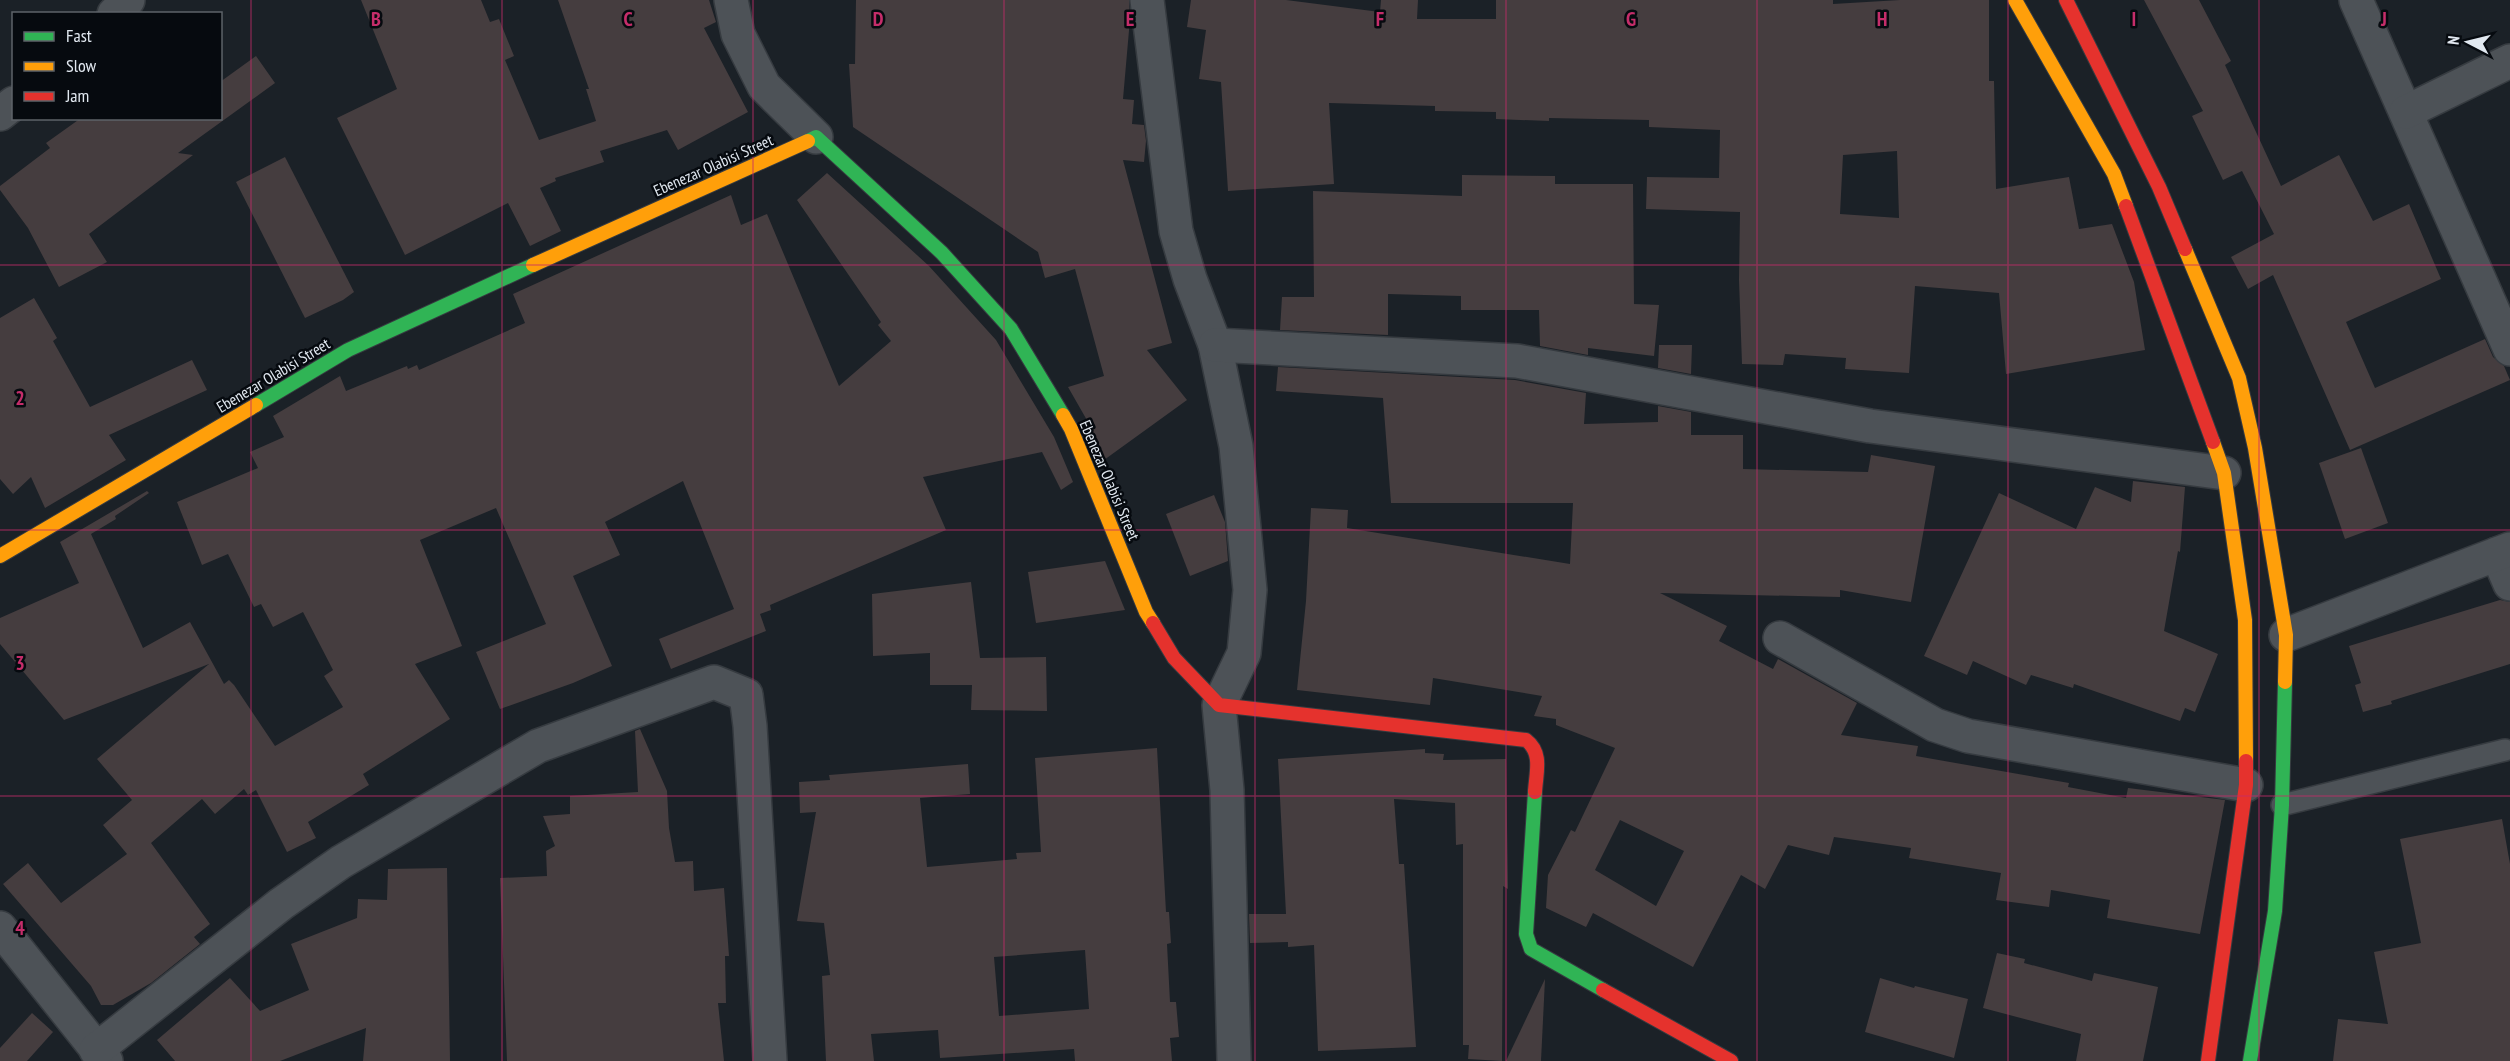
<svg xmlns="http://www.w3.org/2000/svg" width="2510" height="1061" font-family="'PT Sans Narrow',sans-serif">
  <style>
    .building { fill: #453d3f; fill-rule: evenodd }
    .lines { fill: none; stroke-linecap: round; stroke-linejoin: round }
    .lane-casing { stroke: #363b40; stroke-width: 24 }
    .street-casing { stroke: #363b40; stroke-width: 36 }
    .fast-casing { stroke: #363b40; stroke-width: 16 }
    .slow-casing { stroke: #363b40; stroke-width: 16 }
    .jam-casing { stroke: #363b40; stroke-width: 16 }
    .lane { stroke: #4d5257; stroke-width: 21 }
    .street { stroke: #4d5257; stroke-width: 33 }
    .fast { stroke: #30b455; stroke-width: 14 }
    .slow { stroke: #ff9f0a; stroke-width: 14 }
    .jam { stroke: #e5322d; stroke-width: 14 }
    .grid { fill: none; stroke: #c52d6a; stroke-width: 1.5; stroke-opacity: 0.55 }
    .labels { text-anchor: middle; stroke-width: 5; stroke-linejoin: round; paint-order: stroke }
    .street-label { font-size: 16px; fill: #e1e8f0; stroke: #060a0f }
    .grid-label { font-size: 20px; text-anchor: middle; font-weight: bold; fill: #c52d6a; stroke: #060a0f; stroke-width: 5; stroke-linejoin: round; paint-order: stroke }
  </style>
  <rect width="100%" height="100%" fill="#1b2127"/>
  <!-- building -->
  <g class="building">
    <polygon points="361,0 481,0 490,22 499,19 514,56 505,60 539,140 596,121 586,89 589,89 558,0 709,0 716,22 704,28 748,112 678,150 667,130 600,151 604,162 555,178 556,181 540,188 561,231 530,246 508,203 405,255 337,118 397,89"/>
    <polygon points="856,0 1129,0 1130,19 1123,99 1134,100 1132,124 1144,125 1146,141 1144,162 1123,160 1172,343 1147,350 1187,400 1104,460 1088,422 1068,387 1104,376 1075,269 1045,278 1038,252 853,127 849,64 855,64"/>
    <path d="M1191,0H1286L1380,12L1381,0H1418L1417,19H1496V0H1833V4L1900,0H1989V81H1994L1996,189L2069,177L2079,229L2112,224L2134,282L2145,350L2006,374L1999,293L1915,286L1909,373L1845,369L1846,358L1785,354L1783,365L1742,364L1739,280L1740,212L1646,209L1647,177L1719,178L1720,130L1649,127V120L1549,118V121L1496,119V112L1435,111V106L1329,103L1334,184L1228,191L1221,82L1199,79L1206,30L1187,27ZM1897,151L1899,218L1840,214L1843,155Z"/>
    <polygon points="2144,0 2199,0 2231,61 2225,65 2281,186 2339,155 2373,221 2409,204 2441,279 2346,322 2375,388 2485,339 2493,357 2504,366 2510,380 2350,450 2273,275 2248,289 2231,257 2274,234 2242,171 2223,180 2192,116 2203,111"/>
    <polygon points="256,56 275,83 178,153 193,155 89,234 107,262 59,287 28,228 0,190 0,186 50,148 46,143 81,118 220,118 220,82"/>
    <polygon points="285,157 354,292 343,300 305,318 236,182"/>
    <polygon points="827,173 929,266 996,340 1054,437 1073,482 1061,490 1042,452 923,477 946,530 770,605 771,610 760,614 766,631 671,669 659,639 734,609 683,481 605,522 620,555 573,576 612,666 573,683 500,709 476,652 546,624 496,508 420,540 462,646 415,664 450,719 363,774 369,785 308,822 316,838 287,852 256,790 248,795 244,789 215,814 202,799 151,843 210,924 194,937 200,944 151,983 113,1005 101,1005 91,986 3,884 28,863 61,903 127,854 103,825 132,800 97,759 209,664 64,720 0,644 0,618 79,583 60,542 147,491 149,493 115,516 116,519 91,534 143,648 190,622 224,684 229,680 234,685 275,746 343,707 324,676 333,670 303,612 273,627 261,604 254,607 228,554 202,565 177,502 258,468 250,452 284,437 273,416 340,376 346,391 407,366 408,369 417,365 419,370 525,323 513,294 731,195 741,225 767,214 839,386 891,341 878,325 881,322 797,200"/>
    <polygon points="1462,175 1555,176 1555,184 1633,184 1634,304 1659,305 1654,356 1588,348 1588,355 1540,346 1539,310 1461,310 1461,296 1388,294 1388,335 1280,330 1282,297 1314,297 1313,191 1462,196"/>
    <polygon points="34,298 57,338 53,341 90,407 192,360 207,390 109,435 126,460 45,508 31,477 13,494 0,479 0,318"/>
    <polygon points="1659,345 1692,345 1691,374 1658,368"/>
    <path d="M1278,367L1515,380L1586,393L1584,424L1658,422V406L1691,412V435H1743V469L1868,472L1871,455L1935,466L1911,602L1840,590V597L1660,593L1727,626L1719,641L1773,669L1778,659L1857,703L1841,735L1918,746L1916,756L2069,783L2068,787L2126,798L2128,788L2225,800L2200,934L2107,918L2110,900L2051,890L2049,907L1996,900L2001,873L1909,858L1911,848L1834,837L1829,855L1788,845L1765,889L1741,875L1693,967L1593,913L1586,927L1546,908L1548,875L1571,830L1575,832L1615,748L1556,725V719L1534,716L1542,696L1433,678L1430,705L1297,690L1306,601L1311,508L1348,510L1347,528L1570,564L1573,503H1391L1383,398L1276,391ZM1620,820L1684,851L1656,906L1595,870Z"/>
    <polygon points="2361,448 2388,523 2345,539 2319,463"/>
    <polygon points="2133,481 2185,487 2180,552 2178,551 2164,631 2218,654 2195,712 2185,708 2180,721 2074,684 2073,688 2031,675 2026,685 1973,661 1967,675 1924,656 1999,493 2076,529 2095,487 2131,502"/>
    <polygon points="1214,495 1225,522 1228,561 1190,576 1166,514"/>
    <polygon points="1105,561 1125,610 1036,623 1028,572"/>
    <polygon points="971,582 980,658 1046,657 1047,711 971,710 972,685 930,685 930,653 873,656 872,594"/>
    <polygon points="2500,600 2510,602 2510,664 2391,701 2392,704 2363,712 2355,685 2361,683 2349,646"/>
    <polygon points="640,729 667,791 669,828 675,862 693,861 694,891 724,888 729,956 725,956 726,1003 718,1003 724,1061 507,1061 500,878 547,876 546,851 555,846 543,816 570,814 570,796 638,792 635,731"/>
    <path d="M1157,748L1166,912H1169L1171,943L1167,944L1170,1002H1176L1179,1037L1170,1038L1172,1061H1075L1074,1049L940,1058L938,1030L871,1034L874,1061H826L822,976L830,975L824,923L797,921L816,812L800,813L799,782L830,780L829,775L968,764L970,794L920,798L927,867L1017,859L1016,853L1041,852L1035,758ZM1085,950L1089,1009L999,1016L994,957Z"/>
    <polygon points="1425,749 1425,753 1444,754 1443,760 1506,759 1508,889 1503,886 1502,1061 1468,1059 1469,1045 1463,1045 1463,844 1456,845 1455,803 1394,799 1399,864 1404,864 1416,1047 1318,1051 1314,945 1288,947 1288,942 1250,943 1249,914 1286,914 1278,759"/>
    <polygon points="2502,819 2510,864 2510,1061 2333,1061 2338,1019 2388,1024 2374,952 2421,943 2400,839"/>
    <polygon points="447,868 450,1061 363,1061 366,1028 280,1061 175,1061 157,1040 230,978 260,1011 309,990 291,944 357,918 358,899 387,900 388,869"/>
    <polygon points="1997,953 2025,959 2024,963 2092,981 2094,973 2158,987 2143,1061 2076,1061 2081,1034 1983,1008"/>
    <polygon points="1880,978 1914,988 1915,986 1968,999 1954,1058 1865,1032"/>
    <polygon points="1545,979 1541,1061 1506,1061"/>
    <polygon points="32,1013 53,1032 27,1061 0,1061 0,1048"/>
  </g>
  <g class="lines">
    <defs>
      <polyline id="lane" points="2282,805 2505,750"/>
      <g id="street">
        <polyline points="731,0 738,34 764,86 816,137"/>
        <polyline points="1147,0 1176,231 1190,279 1215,345 1236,446 1250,590 1244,653 1219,705 1227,790 1234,1061"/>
        <polyline points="2356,0 2510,349"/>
        <polyline points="114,14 128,0"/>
        <polyline points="2406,112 2510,61"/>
        <polyline points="0,114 14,103"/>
        <polyline points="1215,345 1517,361 1870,426 2224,473"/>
        <polyline points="2497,554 2510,584"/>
        <polyline points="2286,635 2510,549"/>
        <polyline points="1780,638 1935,725 1968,736 2246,785"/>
        <polyline points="0,928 106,1061"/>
        <polyline points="96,1050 281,904 341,862 538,746 714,682 746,695 750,726 770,1061"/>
      </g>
      <g id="fast">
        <polyline points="808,141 816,137 942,253 1011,329 1063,415"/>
        <polyline points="256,405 348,350 533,265"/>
        <polyline points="1535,792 1526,934 1531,949 1603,990"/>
        <polyline points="2250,1061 2275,911 2282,805 2285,682"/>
      </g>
      <g id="slow">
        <polyline points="2015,0 2114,174 2126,206"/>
        <polyline points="2185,249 2239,378 2255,448 2286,635 2285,682"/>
        <polyline points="533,265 808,141"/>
        <polyline points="1063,415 1071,429 1146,612 1153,623"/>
        <polyline points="2213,442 2224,473 2245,620 2246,761"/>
        <polyline points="0,556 256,405"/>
      </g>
      <g id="jam">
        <polyline points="2066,0 2159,187 2185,249"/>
        <polyline points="2126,206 2213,442"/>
        <path d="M1153,623L1174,658L1219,705L1526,740C1543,753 1536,773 1535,792"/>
        <polyline points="1603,990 1731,1061"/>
        <polyline points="2208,1061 2246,785 2246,761"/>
      </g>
    </defs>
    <!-- lane casing -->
    <use href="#lane" class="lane-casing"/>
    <!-- street casing -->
    <use href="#street" class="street-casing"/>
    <!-- fast casing -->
    <use href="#fast" class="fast-casing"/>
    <!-- slow casing -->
    <use href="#slow" class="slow-casing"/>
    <!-- jam casing -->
    <use href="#jam" class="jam-casing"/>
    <!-- lane -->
    <use href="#lane" class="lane"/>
    <!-- street -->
    <use href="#street" class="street"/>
    <!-- fast -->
    <use href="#fast" class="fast"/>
    <!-- slow -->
    <use href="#slow" class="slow"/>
    <!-- jam -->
    <use href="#jam" class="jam"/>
  </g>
  <!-- grid -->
  <path class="grid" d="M251,0V1061M502,0V1061M753,0V1061M1004,0V1061M1255,0V1061M1506,0V1061M1757,0V1061M2008,0V1061M2259,0V1061M0,265H2510M0,530H2510M0,796H2510"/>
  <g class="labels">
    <!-- street labels -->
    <g class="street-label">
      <text transform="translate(713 165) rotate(-24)" y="6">Ebenezar Olabisi Street</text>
      <text transform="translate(273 375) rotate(-31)" y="6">Ebenezar Olabisi Street</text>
      <text transform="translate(1110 480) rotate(67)" y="6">Ebenezar Olabisi Street</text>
    </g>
  </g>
  <g class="grid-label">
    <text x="376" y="26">B</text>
    <text x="628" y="26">C</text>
    <text x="878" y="26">D</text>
    <text x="1130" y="26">E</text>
    <text x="1380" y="26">F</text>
    <text x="1631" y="26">G</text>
    <text x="1882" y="26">H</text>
    <text x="2134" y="26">I</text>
    <text x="2384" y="26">J</text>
    <text x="20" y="405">2</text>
    <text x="20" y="670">3</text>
    <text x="20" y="935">4</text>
  </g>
  <!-- legend -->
  <rect x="12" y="12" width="210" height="108" fill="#060a0f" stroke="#5e6369" stroke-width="1.5"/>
  <rect x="24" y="32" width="30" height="9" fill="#30b455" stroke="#5e6369" stroke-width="1.5"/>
  <text x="66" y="42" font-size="18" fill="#e1e8f0">Fast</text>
  <rect x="24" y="62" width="30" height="9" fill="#ff9f0a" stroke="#5e6369" stroke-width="1.5"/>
  <text x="66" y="72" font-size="18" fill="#e1e8f0">Slow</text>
  <rect x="24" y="92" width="30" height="9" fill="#e5322d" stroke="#5e6369" stroke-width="1.5"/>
  <text x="66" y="102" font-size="18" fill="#e1e8f0">Jam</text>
  <!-- north arrow -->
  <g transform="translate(2468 42) rotate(277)" stroke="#060a0f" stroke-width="4.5" paint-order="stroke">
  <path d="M0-4.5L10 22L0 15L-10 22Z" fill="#e1e8f0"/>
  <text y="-9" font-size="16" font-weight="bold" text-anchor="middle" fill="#e1e8f0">N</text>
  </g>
</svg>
